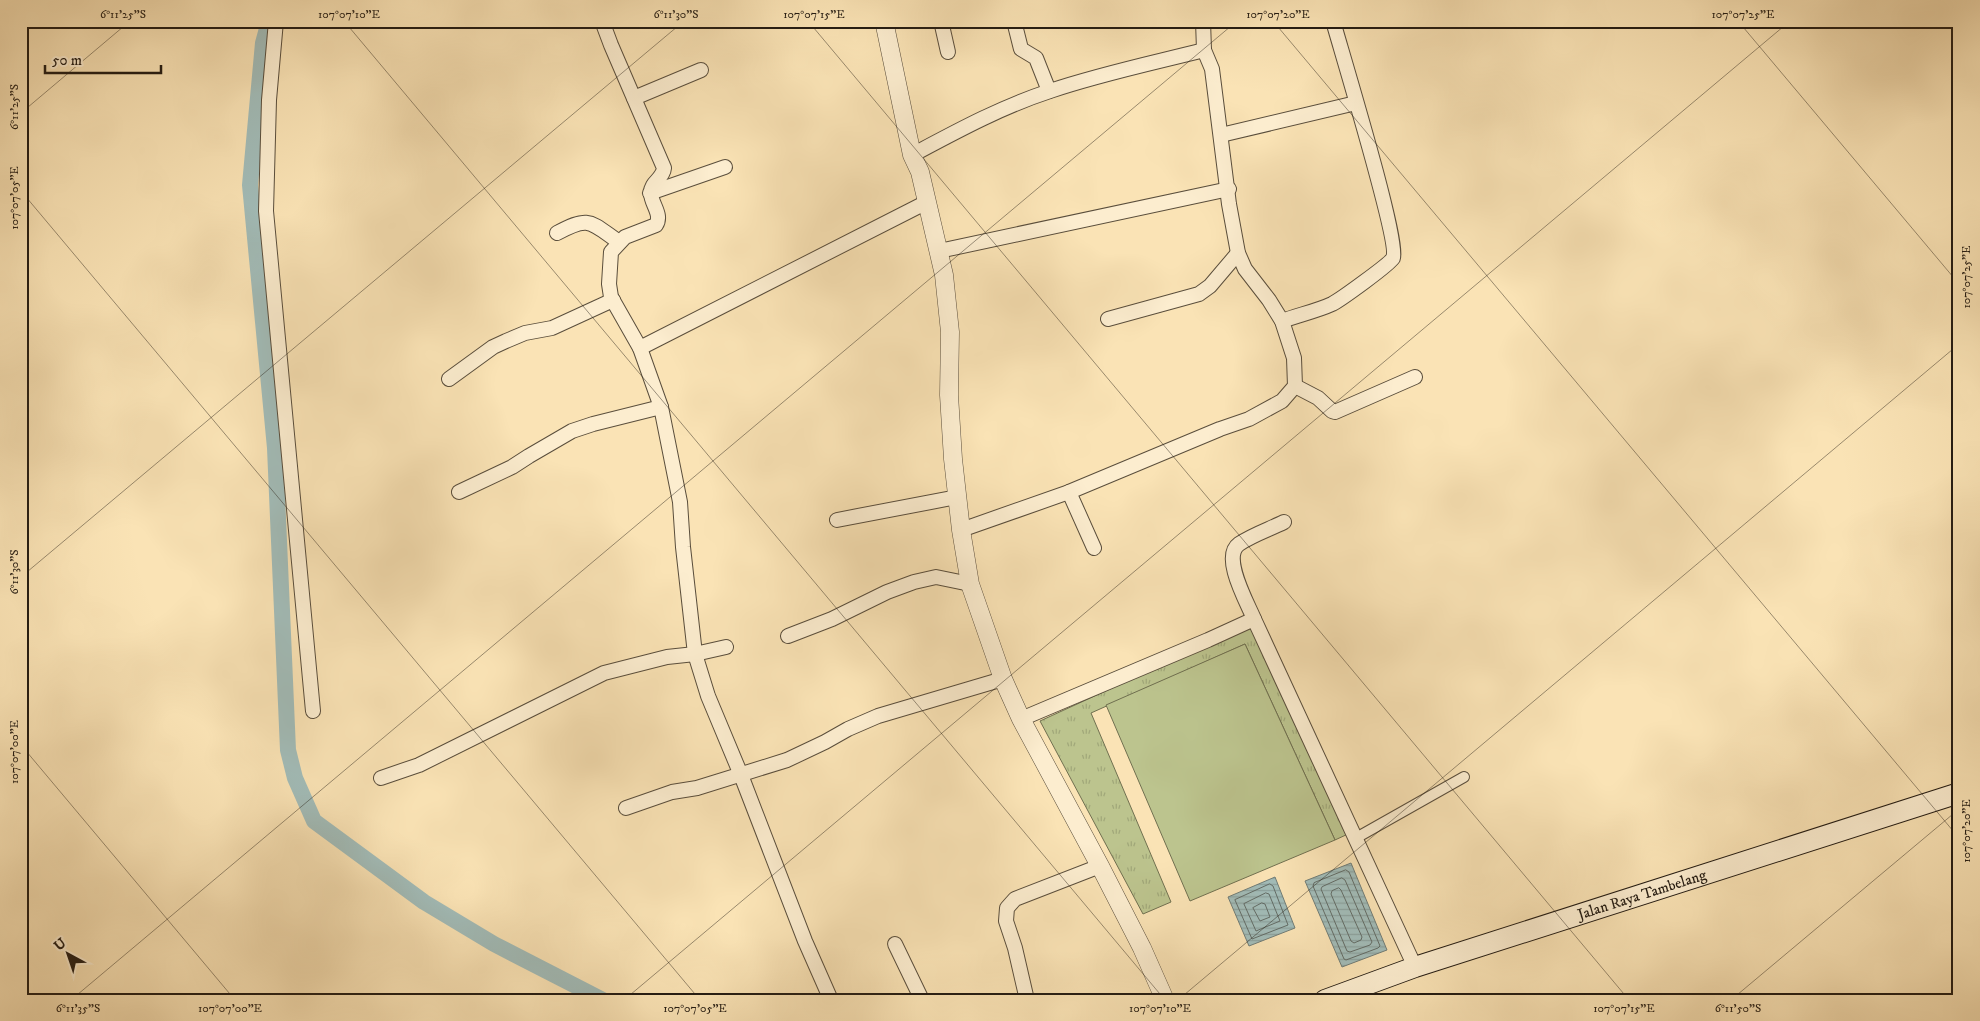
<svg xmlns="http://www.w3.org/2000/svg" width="1980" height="1021" font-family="'IM FELL DW Pica',serif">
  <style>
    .grass { fill: url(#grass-tufts); stroke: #707050 }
    .pitch { fill: #bcc48e; stroke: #707050 }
    .water { fill: url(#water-rules); stroke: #707c76 }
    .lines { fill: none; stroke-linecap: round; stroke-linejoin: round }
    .shore { stroke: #636c66; stroke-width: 1 }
    .canal { stroke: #a2bcb8; stroke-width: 16 }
    .pedestrian-casing { stroke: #5a4e3c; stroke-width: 12 }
    .minor-casing { stroke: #5a4e3c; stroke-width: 16 }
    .tertiary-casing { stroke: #5a4e3c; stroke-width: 19 }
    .secondary-casing { stroke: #241c13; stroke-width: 22 }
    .pedestrian { stroke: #fcedcf; stroke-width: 10 }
    .minor { stroke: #fcedcf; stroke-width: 14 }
    .tertiary { stroke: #fcedcf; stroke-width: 18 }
    .secondary { stroke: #fcedcf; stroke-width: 20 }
    .ticks { fill: none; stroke: #241c13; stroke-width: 1; stroke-opacity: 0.45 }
    .labels { text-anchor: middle; stroke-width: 5; stroke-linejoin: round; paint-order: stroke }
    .street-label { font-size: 15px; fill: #241c13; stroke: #fcedcf }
    .neatline { fill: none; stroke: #241c13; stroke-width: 2 }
    .ticks-label { font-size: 12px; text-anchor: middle; fill: #241c13 }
  </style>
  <defs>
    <pattern id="grass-tufts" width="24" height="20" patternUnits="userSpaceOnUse" patternTransform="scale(1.25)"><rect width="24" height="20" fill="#bcc48e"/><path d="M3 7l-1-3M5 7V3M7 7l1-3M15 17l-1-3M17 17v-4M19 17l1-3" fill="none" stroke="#a1a87a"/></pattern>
    <pattern id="water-rules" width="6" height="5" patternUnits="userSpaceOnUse" patternTransform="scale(1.25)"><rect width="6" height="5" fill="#a2bcb8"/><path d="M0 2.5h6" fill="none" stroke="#8ba19d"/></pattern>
  </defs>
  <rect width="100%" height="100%" fill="#fae3b5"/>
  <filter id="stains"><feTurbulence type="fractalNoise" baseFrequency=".004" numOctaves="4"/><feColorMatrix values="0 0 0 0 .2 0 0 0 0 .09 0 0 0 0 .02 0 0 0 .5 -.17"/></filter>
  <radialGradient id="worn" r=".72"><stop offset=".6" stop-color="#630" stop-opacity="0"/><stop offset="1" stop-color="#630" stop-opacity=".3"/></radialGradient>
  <!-- grass -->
  <polygon class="grass" points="1252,624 1348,834 1335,840 1245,644 1091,713 1171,902 1143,914 1040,721"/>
  <!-- pitch -->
  <polygon class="pitch" points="1245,644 1335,840 1190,901 1106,705"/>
  <!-- water -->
  <g class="water">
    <polygon points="1351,863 1387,950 1342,967 1305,881"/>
    <polygon points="1275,877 1295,928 1249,946 1228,897"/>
  </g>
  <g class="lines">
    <!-- shore -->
    <g class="shore">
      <polygon points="1346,870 1349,872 1380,946 1378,948 1346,960 1344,959 1313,886 1314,883"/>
      <polygon points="1342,878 1345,880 1372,942 1370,945 1350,952 1347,951 1321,889 1322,887"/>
      <polygon points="1270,884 1273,886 1288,925 1252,939 1235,900"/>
      <polygon points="1339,888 1341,890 1362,937 1361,940 1354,943 1351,941 1331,894 1332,891"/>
      <polygon points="1266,893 1269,894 1280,921 1256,931 1244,904"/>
      <polygon points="1262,903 1265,904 1270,917 1260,921 1253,908"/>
    </g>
    <!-- canal -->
    <polyline class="canal" points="269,21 263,43 250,185 275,448 288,750 295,778 314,821 424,902 494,944 603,1000"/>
    <defs>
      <polyline id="pedestrian" points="1356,838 1464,777"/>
      <g id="minor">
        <polyline points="276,21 269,100 266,211 313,711"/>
        <path d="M602,21L611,45L664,168C663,179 651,182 651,192C650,203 663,214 656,225L625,237L611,252L609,284L611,297L640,348L661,407L680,502L683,547L695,654L708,696L741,775L805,941L831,1000"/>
        <polyline points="941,21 948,52"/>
        <polyline points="1015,25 1021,49 1036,58 1049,91"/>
        <polyline points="634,98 701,70"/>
        <polyline points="1221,135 1356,103"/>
        <path d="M912,155C957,131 1001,107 1050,91C1100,74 1153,63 1204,50"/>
        <polyline points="650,193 725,167"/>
        <path d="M557,233C590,215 590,222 619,242"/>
        <polyline points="939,251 1229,189"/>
        <polyline points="1108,319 1199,294 1210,286 1238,253"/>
        <path d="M1282,321C1298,315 1317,311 1332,304C1340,300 1390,264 1393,258C1400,243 1341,50 1333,21"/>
        <polyline points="640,348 927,202"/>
        <polyline points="449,379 493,347 506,341 525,333 552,328 613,300"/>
        <polyline points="1295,386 1318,398 1332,411 1335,412 1415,377"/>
        <polyline points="459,492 512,467 529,456 572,431 593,424 661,407"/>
        <polyline points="1069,492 1094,548"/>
        <polyline points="837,520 957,497"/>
        <polyline points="961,530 1069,492 1220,429 1249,419 1282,401 1295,386 1294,358 1282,321 1269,300 1245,269 1238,253 1229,204 1212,69 1204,50 1203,21"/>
        <path d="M1254,619C1247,602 1221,557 1239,544C1252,535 1270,529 1284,522"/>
        <polyline points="788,636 832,619 887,592 914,582 936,577 970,584"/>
        <polyline points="1021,719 1208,640 1254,619 1415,967"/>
        <polyline points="381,778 419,765 604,673 667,657 695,654 726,647"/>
        <polyline points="626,808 672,792 697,788 787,760 825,742 848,729 878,716 1003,679"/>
        <polyline points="895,944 922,1000"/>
        <polyline points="1027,1000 1015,948 1006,921 1007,908 1015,899 1100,866"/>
      </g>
      <polyline id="tertiary" points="884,21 912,155 920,172 944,275 950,332 949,395 953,459 961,530 970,584 1003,679 1021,719 1100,866 1142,948 1165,1000"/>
      <g id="secondary">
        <path id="s1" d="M1325,1000L1415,967L1959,793"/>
      </g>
    </defs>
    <!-- pedestrian casing -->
    <use href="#pedestrian" class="pedestrian-casing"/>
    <!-- minor casing -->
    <use href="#minor" class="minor-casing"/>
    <!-- tertiary casing -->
    <use href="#tertiary" class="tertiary-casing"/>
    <!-- secondary casing -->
    <use href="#secondary" class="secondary-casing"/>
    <!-- pedestrian -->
    <use href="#pedestrian" class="pedestrian"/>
    <!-- minor -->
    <use href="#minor" class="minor"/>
    <!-- tertiary -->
    <use href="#tertiary" class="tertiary"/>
    <!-- secondary -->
    <use href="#secondary" class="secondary"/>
  </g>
  <!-- ticks -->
  <path class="ticks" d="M344,21L1165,1000M808,21L1629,1000M1273,21L1959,838M1738,21L1959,284M21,113L130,21M21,191L700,1000M21,577L684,21M21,745L235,1000M71,1000L1237,21M624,1000L1790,21M1178,1000L1959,344M1731,1000L1959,809"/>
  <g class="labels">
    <!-- street labels -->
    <g class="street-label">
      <text dy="5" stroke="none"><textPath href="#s1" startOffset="334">Jalan Raya Tambelang</textPath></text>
    </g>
  </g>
  <!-- margin -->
  <rect width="1980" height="1021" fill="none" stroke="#fae3b5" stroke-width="55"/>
  <!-- north arrow -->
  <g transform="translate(68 954) rotate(320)" stroke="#fcedcf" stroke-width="4" paint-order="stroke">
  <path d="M0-4L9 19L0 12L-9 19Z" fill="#241c13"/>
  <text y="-8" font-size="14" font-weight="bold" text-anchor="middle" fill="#241c13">U</text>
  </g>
  <!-- scale -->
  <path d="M45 65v8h116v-8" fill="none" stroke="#241c13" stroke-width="2.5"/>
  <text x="52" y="65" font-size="15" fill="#241c13" stroke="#fcedcf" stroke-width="4" paint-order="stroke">50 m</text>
  <rect x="28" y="28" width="1924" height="966" class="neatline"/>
  <g class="ticks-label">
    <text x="123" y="18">6°11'25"S</text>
    <text x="349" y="18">107°07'10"E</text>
    <text x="676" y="18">6°11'30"S</text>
    <text x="814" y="18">107°07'15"E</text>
    <text x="1278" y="18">107°07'20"E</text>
    <text x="1743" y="18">107°07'25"E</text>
    <text transform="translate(14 107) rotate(-90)" y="4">6°11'25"S</text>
    <text transform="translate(14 198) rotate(-90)" y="4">107°07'05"E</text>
    <text transform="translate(1966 277) rotate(-90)" y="4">107°07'25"E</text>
    <text transform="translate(14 572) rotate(-90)" y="4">6°11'30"S</text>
    <text transform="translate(14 752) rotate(-90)" y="4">107°07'00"E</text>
    <text transform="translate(1966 831) rotate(-90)" y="4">107°07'20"E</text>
    <text x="78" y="1012">6°11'35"S</text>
    <text x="230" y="1012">107°07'00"E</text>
    <text x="695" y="1012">107°07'05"E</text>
    <text x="1160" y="1012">107°07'10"E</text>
    <text x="1624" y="1012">107°07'15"E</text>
    <text x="1738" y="1012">6°11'50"S</text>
  </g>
  <rect width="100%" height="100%" filter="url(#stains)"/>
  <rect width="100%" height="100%" fill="url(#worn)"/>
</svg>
